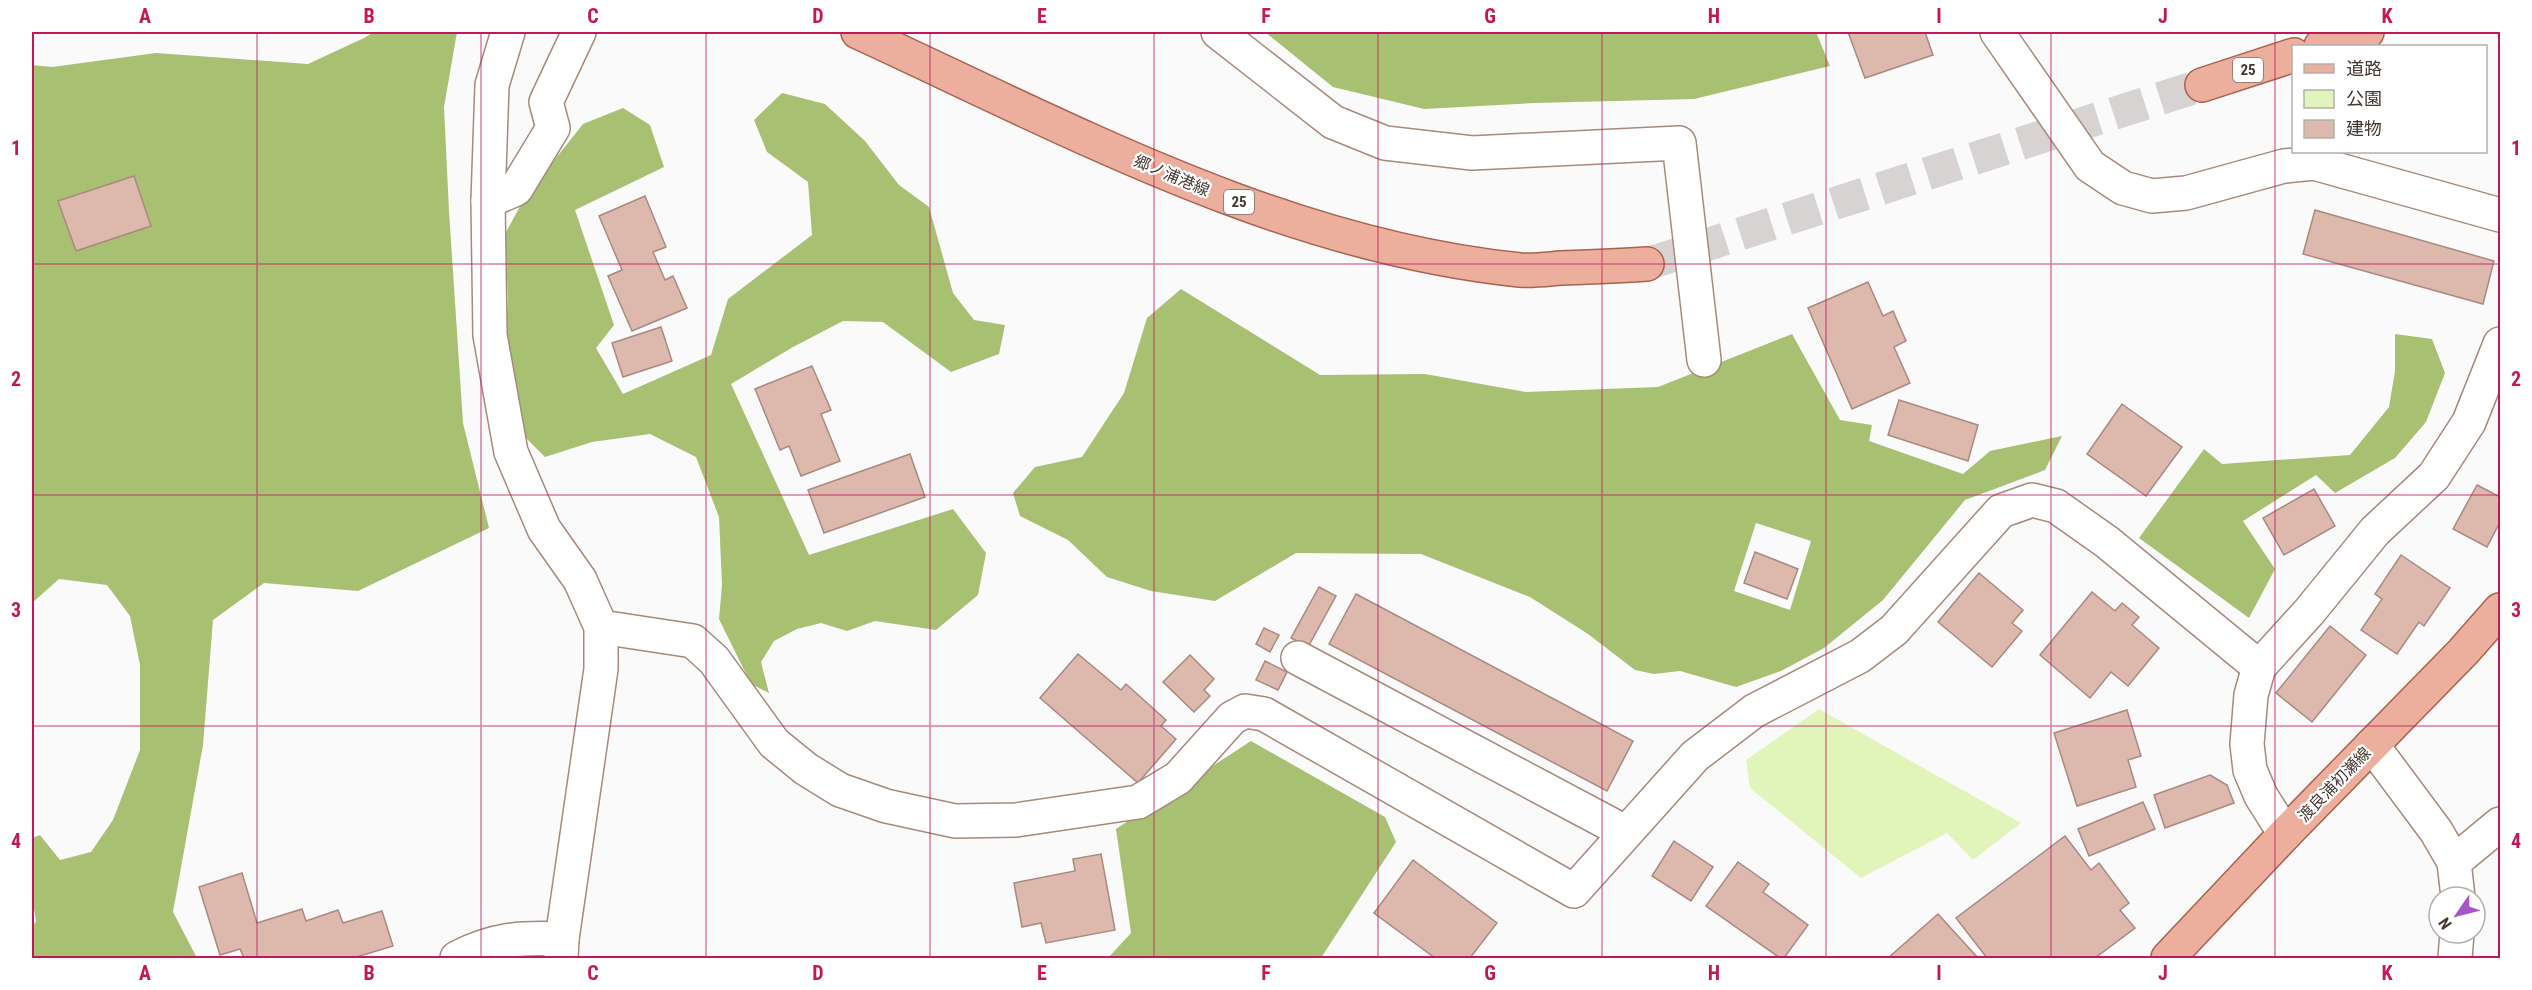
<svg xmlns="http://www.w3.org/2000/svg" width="2532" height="990" font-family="'Roboto Condensed','Noto Sans JP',sans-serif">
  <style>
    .green { fill: #e1f5bb }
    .forest { fill: #a7c072; fill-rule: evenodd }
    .building { fill: #dcb8ad; stroke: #ab897f; stroke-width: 1.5 }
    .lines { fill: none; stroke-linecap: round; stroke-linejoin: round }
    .major-tunnel { stroke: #d6d3d2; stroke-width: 33; stroke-dasharray: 33 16; stroke-linecap: butt }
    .minor-casing { stroke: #a8897a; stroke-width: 36 }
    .major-casing { stroke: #a9624c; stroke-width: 36 }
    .minor { stroke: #fff; stroke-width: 33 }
    .major { stroke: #ecaf9d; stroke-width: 33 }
    .grid { fill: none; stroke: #c2185b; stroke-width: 1.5; stroke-opacity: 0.55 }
    .labels { text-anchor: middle; stroke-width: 4.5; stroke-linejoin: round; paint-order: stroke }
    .shield { fill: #fff; stroke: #7c726e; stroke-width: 1.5 }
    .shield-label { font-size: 15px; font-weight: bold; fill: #443630 }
    .street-label { font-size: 16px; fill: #443630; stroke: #fff }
    .neatline { fill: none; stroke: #c2185b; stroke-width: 2 }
    .grid-label { font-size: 20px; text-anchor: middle; font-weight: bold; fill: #c2185b }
  </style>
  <rect width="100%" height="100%" fill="#fafafa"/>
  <!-- green -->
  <polygon class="green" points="1819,709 2021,823 1973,860 1947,833 1861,878 1750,788 1746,760"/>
  <!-- forest -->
  <g class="forest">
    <polygon points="374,32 457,32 444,107 449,211 463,423 489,528 358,591 264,583 213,620 203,745 173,912 197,958 32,958 32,928 36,921 32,897 32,838 40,835 60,860 91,852 113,820 140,750 140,665 130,616 107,585 59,579 32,603 32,65 52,67 156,53 308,64 364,38"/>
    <polygon points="1265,32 1816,32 1830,66 1694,99 1535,103 1424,109 1333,87"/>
    <polygon points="782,93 825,104 865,141 899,185 929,207 953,293 974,320 1005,325 999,354 951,372 883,322 843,321 793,347 731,384 809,555 953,509 986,553 978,595 936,630 875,621 847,631 821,623 797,629 774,641 761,662 769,693 751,684 719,619 722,585 719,517 696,457 650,434 592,442 545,457 523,435 504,363 508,300 505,234 525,197 583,124 623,108 650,125 664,167 575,210 614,325 596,348 623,394 711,355 728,299 812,235 808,182 767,152 754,120"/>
    <path d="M1181,289L1320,375L1425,374L1526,392L1658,387L1792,334L1840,420L1872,425L1869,441L1963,474L1990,451L2062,436L2045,470L1965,500L1883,600L1824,648L1781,671L1736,687L1680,671L1654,674L1635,670L1588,634L1530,597L1421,554L1296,553L1215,601L1151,591L1107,577L1068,540L1020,516L1013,493L1035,467L1082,457L1124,393L1147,318ZM1756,523L1811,541L1790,610L1734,591Z"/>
    <polygon points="2395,334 2432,339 2445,373 2426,422 2395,458 2335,493 2316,475 2243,521 2275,569 2249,618 2139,538 2204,449 2222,464 2350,455 2389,407 2395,371"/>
    <polygon points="1251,741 1385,817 1396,842 1321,958 1108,958 1131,933 1116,829"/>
  </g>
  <!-- building -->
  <g class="building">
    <polygon points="1848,32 1925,32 1933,55 1865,78"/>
    <polygon points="134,176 151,226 76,251 58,201"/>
    <polygon points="645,196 666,247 653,252 665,280 673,276 687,308 632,331 608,276 622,270 599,216"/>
    <polygon points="2315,210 2494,261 2483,304 2303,254"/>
    <polygon points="1868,282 1883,316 1893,311 1906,341 1894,347 1910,383 1852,409 1808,308"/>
    <polygon points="661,327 672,361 623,377 612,343"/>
    <polygon points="812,366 831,410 821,414 840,461 801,476 789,446 780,450 755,389"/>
    <polygon points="1899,400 1978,425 1968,461 1888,435"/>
    <polygon points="2122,404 2182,447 2146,496 2087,454"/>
    <polygon points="910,454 925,497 824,533 808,490"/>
    <polygon points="2477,485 2500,497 2500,522 2487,547 2453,529"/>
    <polygon points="2314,489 2335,526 2284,555 2263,518"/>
    <polygon points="1755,552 1798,569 1787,599 1744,583"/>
    <polygon points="2401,555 2450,588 2424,626 2419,622 2397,654 2361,630 2382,599 2375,594"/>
    <polygon points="1979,573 2023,610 2012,623 2022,631 1992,667 1938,622"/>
    <polygon points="1319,587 1336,596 1308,647 1291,638"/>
    <polygon points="2092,592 2115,611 2122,603 2139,617 2132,625 2159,648 2128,686 2111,672 2090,698 2040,655"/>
    <polygon points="1356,594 1633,741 1607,791 1329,644"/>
    <polygon points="2330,626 2366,655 2312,722 2276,693"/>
    <polygon points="1264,628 1279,635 1270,652 1256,644"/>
    <polygon points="1078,654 1121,690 1126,684 1166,720 1161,726 1176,739 1138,783 1040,698"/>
    <polygon points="1190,655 1214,679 1204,690 1210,696 1194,712 1163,682"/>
    <polygon points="1265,661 1287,672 1278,690 1256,680"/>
    <polygon points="2127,710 2141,756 2128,760 2136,787 2077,806 2054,733"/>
    <polygon points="2210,775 2227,785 2234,803 2165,828 2154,795"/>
    <polygon points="2143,802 2155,829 2089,856 2078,829"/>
    <polygon points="2065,836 2091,870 2099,863 2129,903 2120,910 2135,928 2095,958 1987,958 1956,918"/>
    <polygon points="1674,841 1713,867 1691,901 1652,876"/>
    <polygon points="1101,854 1115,930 1046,943 1041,923 1022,927 1014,883 1075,871 1073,859"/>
    <polygon points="1413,860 1497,923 1470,958 1435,958 1374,913"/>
    <polygon points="1738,862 1769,884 1763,892 1808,925 1784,958 1780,958 1706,906"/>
    <polygon points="242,873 257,923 302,909 306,921 338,910 343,923 382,911 393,946 353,958 244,958 240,949 220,955 199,887"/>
    <polygon points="1938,914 1978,958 1888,958"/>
  </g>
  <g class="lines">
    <!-- major-tunnel -->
    <polyline class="major-tunnel" points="1647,264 2202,85"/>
    <defs>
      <g id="minor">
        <polyline points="508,32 492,85 488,201 490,335 511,452 544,529 580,580 601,627 601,669 562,939 561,958"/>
        <polyline points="1218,32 1333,122 1385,143 1472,153 1679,143 1704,360"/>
        <polyline points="1997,32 2090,166 2123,188 2152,196 2186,193 2284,166 2314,163 2500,215"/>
        <polyline points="488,201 516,189 553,128 546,102 579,32"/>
        <polyline points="601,627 693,641 714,660 774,743 806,769 840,790 886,806 955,821 1016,820 1138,802 1178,778 1232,718 1245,711 1264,714 1574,891 1695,756 1754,711 1860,656 1894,630 2001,511 2032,500 2056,506 2107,542 2259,667"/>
        <polyline points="1298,658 1625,832"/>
        <polyline points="2372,745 2436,831 2454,862 2458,897"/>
        <polyline points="2285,834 2261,796 2250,770 2247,744 2251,695 2259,667 2309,612 2375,531 2434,476 2469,422 2500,344"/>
        <polyline points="2454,862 2500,824"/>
        <path d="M457,958C494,939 521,937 562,939"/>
        <polyline points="2455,958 2457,933"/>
      </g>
      <g id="major">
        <path d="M858,32C1071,130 1283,246 1520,270C1534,271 1548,269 1561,268C1590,267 1619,266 1647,264"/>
        <polyline points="2321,46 2367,32"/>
        <polyline points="2202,85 2294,55"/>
        <polyline points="2168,958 2285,834 2463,652 2500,610"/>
      </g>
    </defs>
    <!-- minor casing -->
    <use href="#minor" class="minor-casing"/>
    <!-- major casing -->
    <use href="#major" class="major-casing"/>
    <!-- minor -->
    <use href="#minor" class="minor"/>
    <!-- major -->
    <use href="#major" class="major"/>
  </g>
  <!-- grid -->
  <path class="grid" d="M257,32V958M481,32V958M706,32V958M930,32V958M1154,32V958M1378,32V958M1602,32V958M1826,32V958M2051,32V958M2275,32V958M32,264H2500M32,495H2500M32,726H2500"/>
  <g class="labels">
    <!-- shield labels -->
    <g class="shield">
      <rect x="2233" y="58" width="30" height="24" rx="4.5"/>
      <rect x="1224" y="190" width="30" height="24" rx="4.5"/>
    </g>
    <g class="shield-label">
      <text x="2248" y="75">25</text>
      <text x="1239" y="207">25</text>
    </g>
    <!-- street labels -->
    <g class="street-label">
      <text transform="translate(1172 175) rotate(23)" y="6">郷ノ浦港線</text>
      <text transform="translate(2334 784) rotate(-46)" y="6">渡良浦初瀬線</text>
    </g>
  </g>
  <!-- border -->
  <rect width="2532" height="990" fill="none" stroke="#ffffff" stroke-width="66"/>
  <!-- legend -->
  <rect x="2292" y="45" width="195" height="108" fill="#ffffff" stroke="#b4afac" stroke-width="1.5"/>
  <rect x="2304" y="64" width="30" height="9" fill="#ecaf9d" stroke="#b4afac" stroke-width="1.5"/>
  <text x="2346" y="75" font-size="18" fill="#443630">道路</text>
  <rect x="2304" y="90" width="30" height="18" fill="#e1f5bb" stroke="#b4afac" stroke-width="1.5"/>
  <text x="2346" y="105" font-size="18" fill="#443630">公園</text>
  <rect x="2304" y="120" width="30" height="18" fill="#dcb8ad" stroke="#b4afac" stroke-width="1.5"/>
  <text x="2346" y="135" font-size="18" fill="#443630">建物</text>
  <!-- north arrow -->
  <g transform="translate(2457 915) rotate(235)"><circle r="28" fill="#ffffff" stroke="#b4afac" stroke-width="1.5"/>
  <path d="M0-4.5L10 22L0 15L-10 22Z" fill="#a856c6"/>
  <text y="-9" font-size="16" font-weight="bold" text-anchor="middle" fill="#443630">N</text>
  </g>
  <rect x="33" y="33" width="2466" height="924" class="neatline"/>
  <g class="grid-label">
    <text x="145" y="23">A</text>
    <text x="369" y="23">B</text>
    <text x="593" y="23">C</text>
    <text x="818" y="23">D</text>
    <text x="1042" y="23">E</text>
    <text x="1266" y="23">F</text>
    <text x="1490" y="23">G</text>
    <text x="1714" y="23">H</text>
    <text x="1939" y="23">I</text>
    <text x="2163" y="23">J</text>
    <text x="2387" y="23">K</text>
    <text x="16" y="155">1</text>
    <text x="2516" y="155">1</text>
    <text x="16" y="386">2</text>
    <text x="2516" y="386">2</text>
    <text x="16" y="617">3</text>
    <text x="2516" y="617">3</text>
    <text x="16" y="848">4</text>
    <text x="2516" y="848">4</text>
    <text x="145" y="980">A</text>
    <text x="369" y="980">B</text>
    <text x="593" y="980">C</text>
    <text x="818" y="980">D</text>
    <text x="1042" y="980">E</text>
    <text x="1266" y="980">F</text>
    <text x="1490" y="980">G</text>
    <text x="1714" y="980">H</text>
    <text x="1939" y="980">I</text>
    <text x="2163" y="980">J</text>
    <text x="2387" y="980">K</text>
  </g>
</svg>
